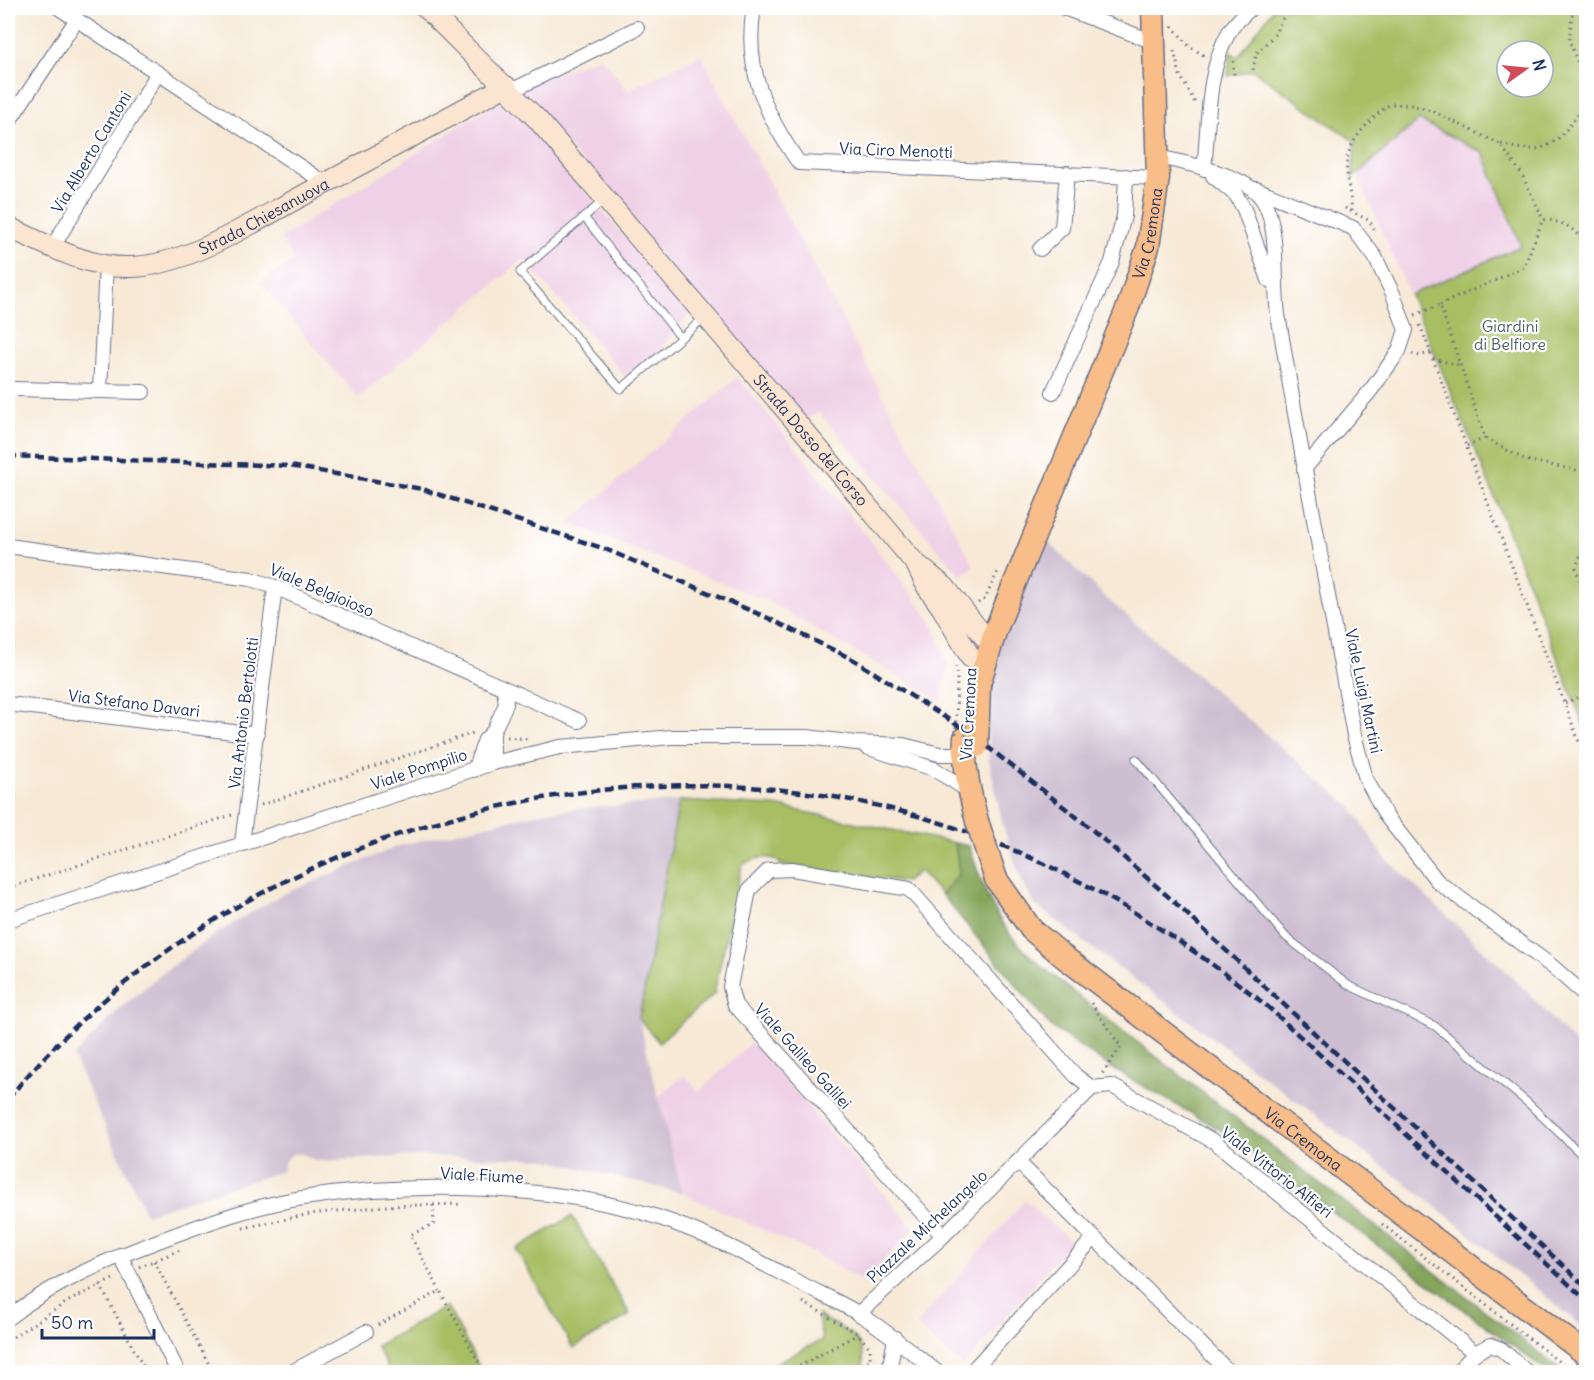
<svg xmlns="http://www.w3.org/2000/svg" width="1594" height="1380" font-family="Delius,sans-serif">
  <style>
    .built { fill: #efd0e6 }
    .industrial { fill: #cdbed2 }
    .green { fill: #a7be64; stroke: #617661; stroke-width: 1.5; fill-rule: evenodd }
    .forest { fill: #85a55a; stroke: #506a5c; stroke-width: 1.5 }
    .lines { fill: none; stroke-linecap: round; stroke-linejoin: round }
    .service-casing { stroke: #687088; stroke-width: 9 }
    .minor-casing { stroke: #687088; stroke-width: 16 }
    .secondary-casing { stroke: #687088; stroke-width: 22 }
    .primary-casing { stroke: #687088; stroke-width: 25 }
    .path { stroke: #687088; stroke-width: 3; stroke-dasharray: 1.5 4.5; stroke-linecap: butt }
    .service { stroke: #fff; stroke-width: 7 }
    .minor { stroke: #fff; stroke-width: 14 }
    .secondary { stroke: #fce5d0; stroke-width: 20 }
    .primary { stroke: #f8bd89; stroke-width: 22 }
    .rail { stroke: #1b2f5e; stroke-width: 4.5; stroke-dasharray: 9 4.5; stroke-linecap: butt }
    .primary-bridge-casing { stroke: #687088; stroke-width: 25; stroke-linecap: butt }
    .path-bridge { stroke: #687088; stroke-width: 3; stroke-dasharray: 1.5 4.5; stroke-linecap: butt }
    .primary-bridge { stroke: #f8bd89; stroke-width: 22 }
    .labels { text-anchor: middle; stroke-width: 4.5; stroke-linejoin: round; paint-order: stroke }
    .street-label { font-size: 16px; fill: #1b2f5e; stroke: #fff }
    .park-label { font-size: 16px; fill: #4c6160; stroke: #fff }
  </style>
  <rect width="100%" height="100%" fill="#fff"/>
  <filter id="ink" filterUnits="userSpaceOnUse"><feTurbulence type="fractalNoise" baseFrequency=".0167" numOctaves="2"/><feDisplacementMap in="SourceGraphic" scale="12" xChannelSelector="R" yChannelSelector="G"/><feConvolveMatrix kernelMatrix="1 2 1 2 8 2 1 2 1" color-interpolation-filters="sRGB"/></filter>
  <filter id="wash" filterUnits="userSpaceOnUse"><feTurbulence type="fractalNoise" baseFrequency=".008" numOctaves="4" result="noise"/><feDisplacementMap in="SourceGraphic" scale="24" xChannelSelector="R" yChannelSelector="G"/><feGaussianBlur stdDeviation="1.35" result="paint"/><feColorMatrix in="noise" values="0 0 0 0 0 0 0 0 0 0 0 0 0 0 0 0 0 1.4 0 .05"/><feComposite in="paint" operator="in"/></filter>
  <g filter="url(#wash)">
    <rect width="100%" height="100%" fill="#f7e9d6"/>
    <!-- built -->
    <g class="built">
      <polygon points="701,55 974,566 961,576 819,412 803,422 518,87 601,57 627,90"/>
      <polygon points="501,100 509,105 692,313 630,382 524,259 358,398 260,282 294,261 281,238"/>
      <polygon points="1419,120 1483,153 1521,246 1410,295 1357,174"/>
      <polygon points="738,377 870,540 932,622 948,665 940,700 765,600 569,523"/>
      <polygon points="751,1042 914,1228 863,1282 813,1253 682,1193 658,1097 685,1075 699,1092"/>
      <polygon points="1025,1200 1071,1241 963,1366 916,1325"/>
    </g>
    <!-- industrial -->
    <g class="industrial">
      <polygon points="1046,540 1106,598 1351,807 1385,858 1525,989 1586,1056 1585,1329 1433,1204 1035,905 1019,875 1003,826 989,760 986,699 998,641"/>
      <polygon points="679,801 639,1019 682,1193 544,1159 417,1156 317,1161 303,1154 293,1154 285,1161 282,1171 146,1214 73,1057 116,1012 161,974 223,929 281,895 401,845 548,811"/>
    </g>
    <!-- green -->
    <g class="green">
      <path d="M1274,8H1586V731L1490,486L1410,295L1521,246L1483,153L1419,120L1352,179L1355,142L1253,70L1228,76L1230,52L1238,57ZM1507,51H1543V87H1507Z"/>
      <path d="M679,801L776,806L955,843L959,873L942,895L919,871L906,882L781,865L776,859C762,856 754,858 742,865L714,994L659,1042L639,1019Z"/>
      <polygon points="572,1216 630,1315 573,1348 516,1249"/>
      <polygon points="447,1306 482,1372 390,1372 376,1346"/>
      <path d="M818,1315C847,1333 867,1334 863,1372H758L822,1340Z"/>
    </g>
    <!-- forest -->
    <path class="forest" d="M955,843L969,846C978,873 987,899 1002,923C1022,954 1056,977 1083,1000L1564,1372H1548L1226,1133L1113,1069L1050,1026L942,895L959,873Z"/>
  </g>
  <g filter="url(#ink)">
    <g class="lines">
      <defs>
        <g id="service">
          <polyline points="603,201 520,272 621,389 704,318"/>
          <polyline points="584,217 681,338"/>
          <polyline points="1136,759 1286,937 1348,985 1435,1026 1528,1103 1586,1159"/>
        </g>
        <g id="minor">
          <polyline points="59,8 325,183"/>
          <path d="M754,8C743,67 766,116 799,163L1158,178"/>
          <polyline points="1064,8 1154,42"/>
          <polyline points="511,91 637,28"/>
          <polyline points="8,123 77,19"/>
          <path d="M1157,157C1183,162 1242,175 1259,195C1281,219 1273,282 1278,314C1301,455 1328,595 1354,735L1366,779L1386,816L1438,882L1553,967L1586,996"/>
          <path d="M1204,169C1209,124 1206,73 1229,32C1234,23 1244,15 1251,8"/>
          <polyline points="1213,176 1236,195 1244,209 1269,280"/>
          <polyline points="1256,189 1353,228 1375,257 1393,294 1406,330 1399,351 1371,390 1304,469"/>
          <polyline points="52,248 158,73"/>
          <polyline points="1040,249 1062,228 1067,173"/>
          <polyline points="14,389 143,392"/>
          <polyline points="100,390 106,265"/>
          <polyline points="1053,392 1112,262 1124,216 1126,176"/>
          <polyline points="8,546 251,579 275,587 579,721"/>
          <polyline points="8,704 257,735"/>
          <polyline points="493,732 506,704 504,689"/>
          <polyline points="866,747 934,769 969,791"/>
          <polyline points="474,770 485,740 493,732 493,763"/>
          <polyline points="242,843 275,587"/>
          <polyline points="8,920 493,763 560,747 672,737 807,737 856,743 903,745 939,754 970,754"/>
          <polyline points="1018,1162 1229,1372"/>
          <polyline points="943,1236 735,1005 730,987 749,890 769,870 792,869 909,889 1076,1076 1092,1088 1112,1086 1215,1142 1475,1353"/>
          <polyline points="120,1255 178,1372"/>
          <polyline points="858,1314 943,1236 1092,1088"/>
          <path d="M8,1318C55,1281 112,1258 169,1237C212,1221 257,1205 303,1198C411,1181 553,1184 657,1217C706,1233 749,1256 794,1280C816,1292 840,1302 861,1315C888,1332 912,1352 937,1372"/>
          <polyline points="292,1372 366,1332"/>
          <polyline points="889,1372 895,1338"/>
          <polyline points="971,1372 1093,1239"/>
          <polyline points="1457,1372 1475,1353 1490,1345 1501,1349 1527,1372"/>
        </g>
        <g id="secondary">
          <path id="s1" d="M426,8L538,120L836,469L916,564L927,587L942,608L971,658"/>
          <path id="s2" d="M8,227C45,244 89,269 132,267C188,265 253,222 302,196C370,159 438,122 506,86"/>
          <polyline points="918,565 945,587 990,644"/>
        </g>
        <g id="primary">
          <path id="s3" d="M979,684L996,629L1128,307L1148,247L1158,178L1153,8"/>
          <path d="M965,738C963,767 970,794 977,821"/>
          <path id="s4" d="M996,879L1031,929L1064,957L1586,1354"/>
        </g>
      </defs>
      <!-- service casing -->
      <use href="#service" class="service-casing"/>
      <!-- minor casing -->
      <use href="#minor" class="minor-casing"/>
      <!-- secondary casing -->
      <use href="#secondary" class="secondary-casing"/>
      <!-- primary casing -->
      <use href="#primary" class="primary-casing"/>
      <!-- path -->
      <g class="path">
        <polyline points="1573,8 1569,40 1586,84"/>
        <polyline points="1172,26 1190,47 1205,56"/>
        <polyline points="1174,51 1180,75 1195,103"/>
        <polyline points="1233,61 1234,75"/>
        <polyline points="1253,70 1256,54 1274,35 1288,8"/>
        <path d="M1501,144C1551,159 1558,140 1586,104"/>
        <polyline points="1345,208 1370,221 1375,232"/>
        <path d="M1352,211C1351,196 1345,175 1347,159C1351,137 1373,117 1390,104L1412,105L1434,112L1500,144L1521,173L1543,219C1565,222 1578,229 1586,250"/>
        <polyline points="1579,234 1586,229"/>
        <polyline points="1440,305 1524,267 1543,219"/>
        <polyline points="1415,315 1440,305 1485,438 1525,460 1586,472"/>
        <polyline points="1420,325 1586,760"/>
        <polyline points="1412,354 1420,356 1431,352"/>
        <polyline points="1433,359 1460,365"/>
        <polyline points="1467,446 1485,438"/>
        <polyline points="1586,539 1576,568 1586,598"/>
        <polyline points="978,603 985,599 999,569"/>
        <polyline points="956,666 957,676"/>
        <polyline points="1565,703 1581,696 1586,689"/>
        <polyline points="507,737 527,739"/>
        <polyline points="261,805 473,733"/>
        <polyline points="8,888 232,815"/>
        <polyline points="1091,1003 1121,1047 1102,1074"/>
        <polyline points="433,1205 434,1224 410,1235 440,1291"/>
        <polyline points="1382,1224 1572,1372"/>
        <polyline points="243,1228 310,1214 385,1206 463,1204"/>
        <polyline points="154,1261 213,1372"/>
        <polyline points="139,1267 180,1250"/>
        <polyline points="100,1285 146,1372"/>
        <polyline points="803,1302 858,1334 870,1348 870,1360"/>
        <polyline points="378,1325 440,1291 484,1372"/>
        <polyline points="8,1340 67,1302 117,1277"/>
        <polyline points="789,1372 858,1334"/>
        <polyline points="846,1372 870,1360"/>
      </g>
      <!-- service -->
      <use href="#service" class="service"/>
      <!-- minor -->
      <use href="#minor" class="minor"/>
      <!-- secondary -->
      <use href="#secondary" class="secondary"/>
      <!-- primary -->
      <use href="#primary" class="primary"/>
      <!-- rail -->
      <g class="rail">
        <polyline points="8,456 290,466 422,489 605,549 768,618 854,660 970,733 1088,826 1171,899 1586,1287"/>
        <path d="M8,1099C223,833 626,717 950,826C1067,865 1170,929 1267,1006L1586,1300"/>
      </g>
      <defs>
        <g id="primary-bridge">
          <polyline points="977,746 979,684"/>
          <polyline points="977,821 996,879"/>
        </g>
      </defs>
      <!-- primary-bridge casing -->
      <use href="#primary-bridge" class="primary-bridge-casing"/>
      <!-- path-bridge -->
      <polyline class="path-bridge" points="956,734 957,676"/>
      <!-- primary-bridge -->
      <use href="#primary-bridge" class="primary-bridge"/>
    </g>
  </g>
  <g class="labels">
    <!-- street labels -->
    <g class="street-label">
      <text transform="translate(896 150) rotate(2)" y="6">Via Ciro Menotti</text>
      <text transform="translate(91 152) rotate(-59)" y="6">Via Alberto Cantoni</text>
      <text dy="6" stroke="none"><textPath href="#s2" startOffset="274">Strada Chiesanuova</textPath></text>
      <text dy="6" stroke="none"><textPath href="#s3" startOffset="482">Via Cremona</textPath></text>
      <text dy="6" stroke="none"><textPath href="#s1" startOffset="579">Strada Dosso del Corso</textPath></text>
      <text transform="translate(322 590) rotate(23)" y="6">Viale Belgioioso</text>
      <text transform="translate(1364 691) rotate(78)" y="6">Viale Luigi Martini</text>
      <text transform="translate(134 703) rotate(7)" y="6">Via Stefano Davari</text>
      <text transform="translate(243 713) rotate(-83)" y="6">Via Antonio Bertolotti</text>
      <text transform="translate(968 714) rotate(-87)" y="6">Via Cremona</text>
      <text transform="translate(419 769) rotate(-18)" y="6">Viale Pompilio</text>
      <text transform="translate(803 1056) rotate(48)" y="6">Viale Galileo Galilei</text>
      <text dy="6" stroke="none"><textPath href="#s4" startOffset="405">Via Cremona</textPath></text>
      <text transform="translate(1277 1172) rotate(38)" y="6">Viale Vittorio Alfieri</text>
      <text transform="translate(482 1175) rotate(3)" y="6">Viale Fiume</text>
      <text transform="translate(927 1226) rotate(-43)" y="6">Piazzale Michelangelo</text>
    </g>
    <!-- park labels -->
    <g class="park-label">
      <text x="1510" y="332">Giardini<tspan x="1510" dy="18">di Belfiore</tspan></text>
    </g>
  </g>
  <!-- margin -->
  <rect width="1594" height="1380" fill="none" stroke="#fff" stroke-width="30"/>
  <!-- north arrow -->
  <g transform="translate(1525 69) rotate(75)"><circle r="28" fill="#ffffff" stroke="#a4acbf" stroke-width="1.5"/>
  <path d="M0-4.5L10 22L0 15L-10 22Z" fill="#d1495b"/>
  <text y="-9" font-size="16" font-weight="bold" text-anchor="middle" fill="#1b2f5e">N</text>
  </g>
  <!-- scale -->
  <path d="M42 1329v9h112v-9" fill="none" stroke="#1b2f5e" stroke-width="3"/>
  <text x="51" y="1329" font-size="18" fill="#1b2f5e" stroke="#ffffff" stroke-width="4.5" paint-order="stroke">50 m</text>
</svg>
